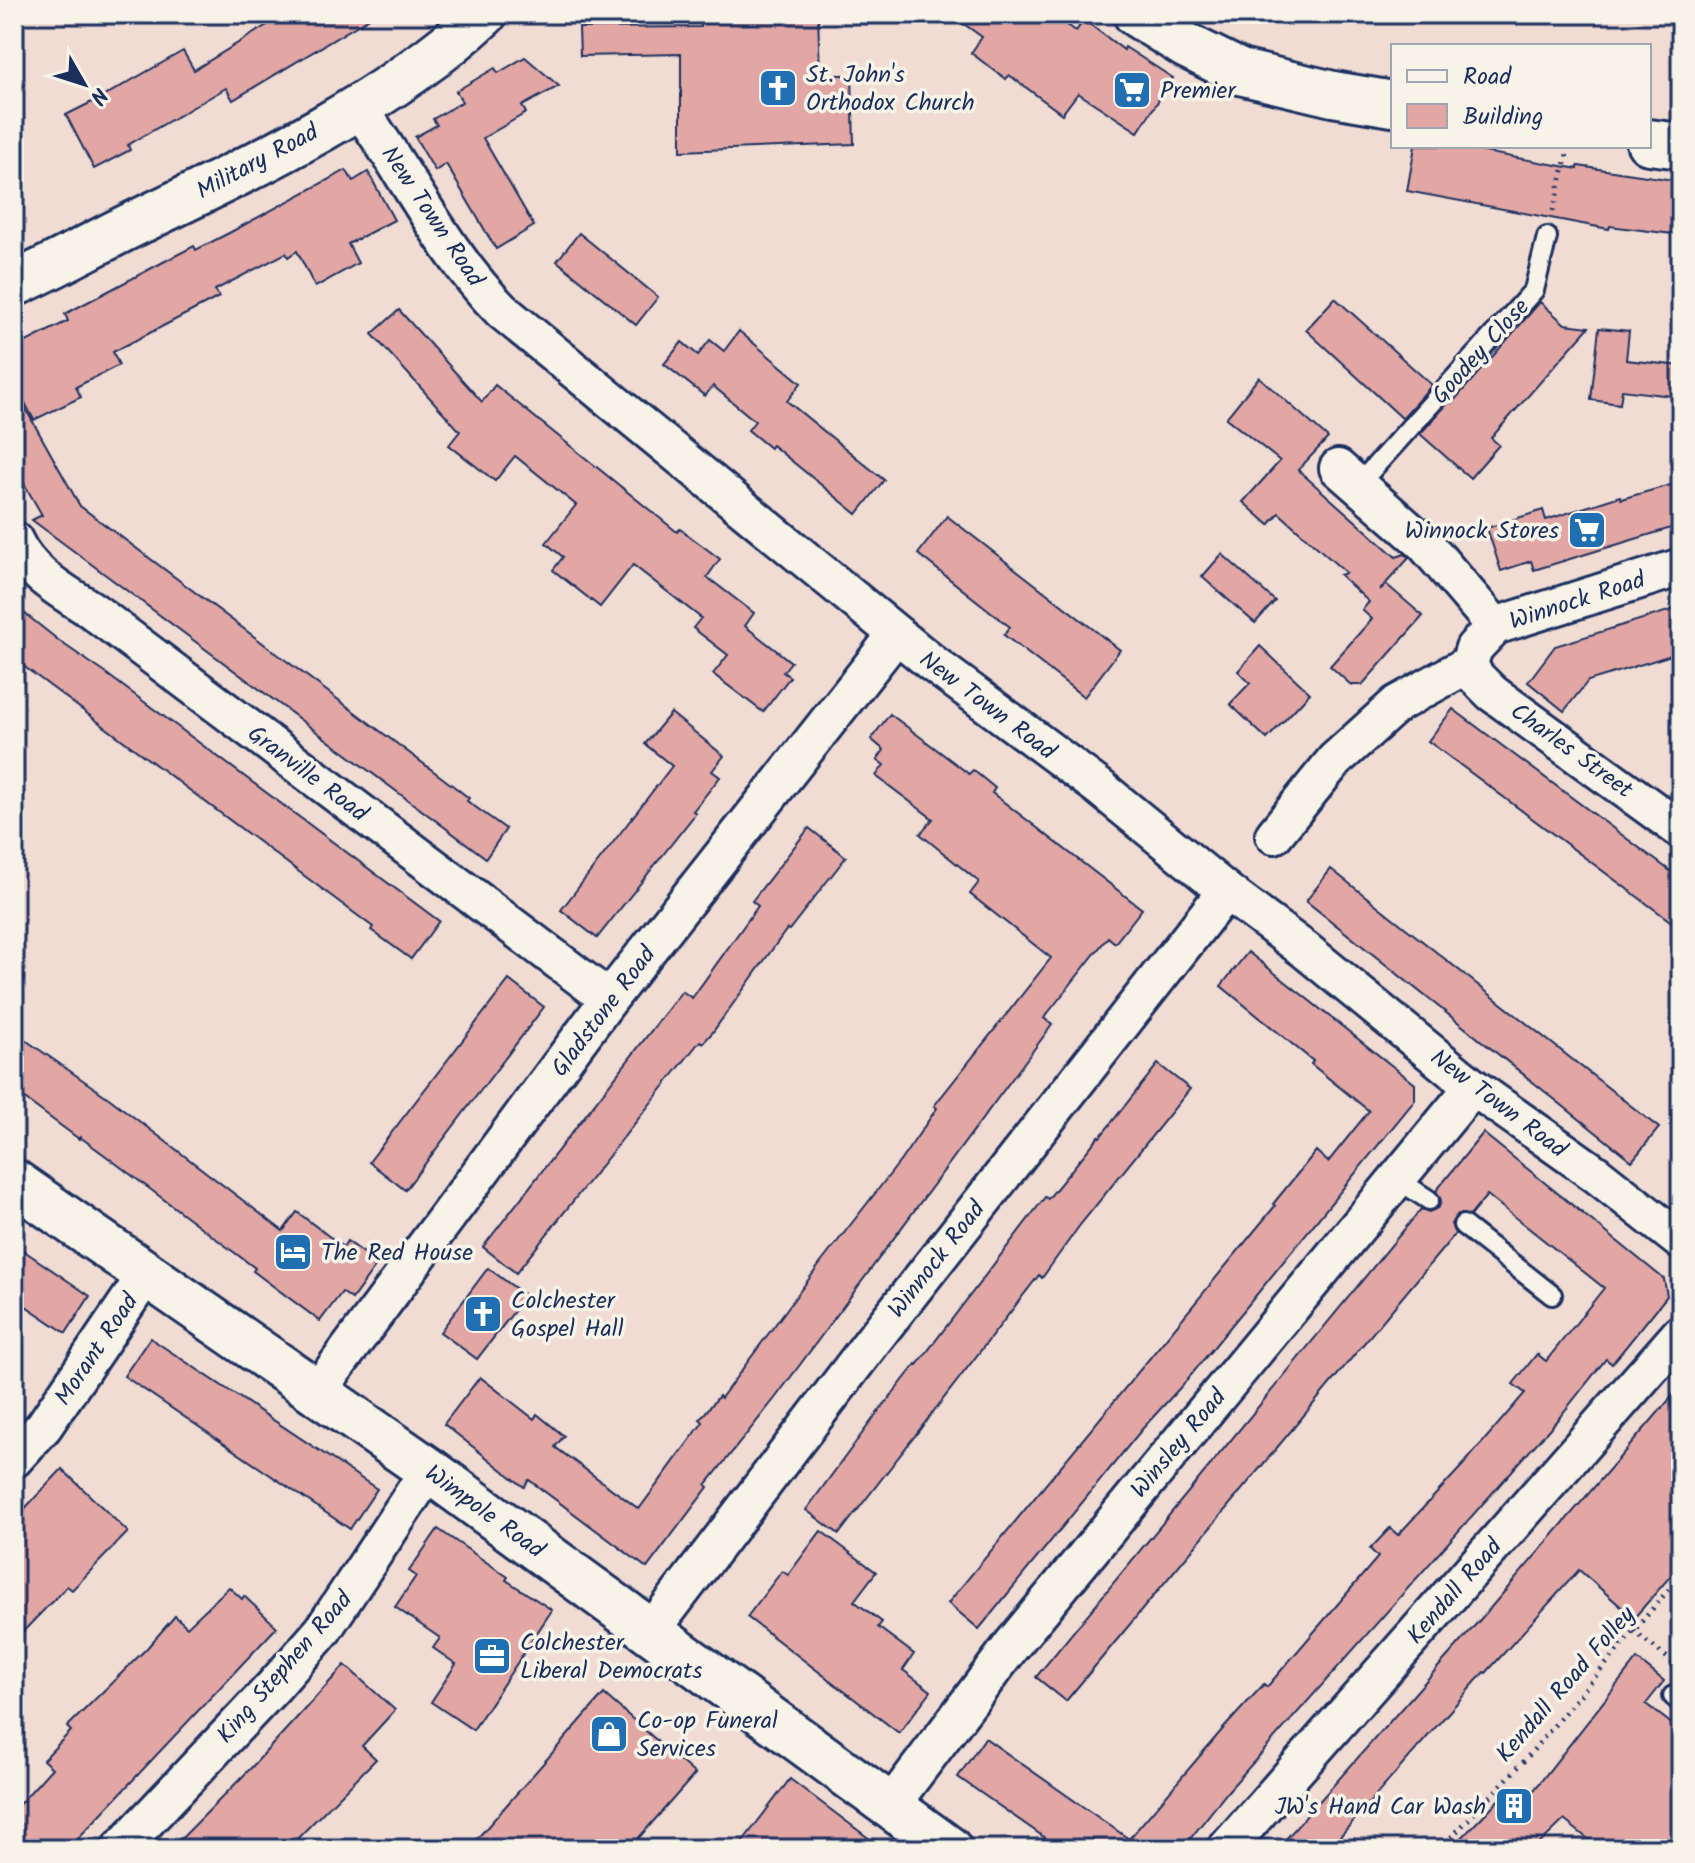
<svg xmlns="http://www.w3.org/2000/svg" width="1695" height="1863" font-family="Kalam,sans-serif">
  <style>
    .building { fill: #e2a7a5; stroke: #1b2f5e; stroke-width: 2 }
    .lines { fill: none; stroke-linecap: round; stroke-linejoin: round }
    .service-casing { stroke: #1b2f5e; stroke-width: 24 }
    .minor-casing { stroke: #1b2f5e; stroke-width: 42 }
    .tertiary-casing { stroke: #1b2f5e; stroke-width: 50 }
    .path { stroke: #1b2f5e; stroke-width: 5; stroke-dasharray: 2 6; stroke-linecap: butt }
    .service { stroke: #f7f3e8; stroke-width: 18 }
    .minor { stroke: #f7f3e8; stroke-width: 36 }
    .tertiary { stroke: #f7f3e8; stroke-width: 44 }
    .labels { text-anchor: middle; stroke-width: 7; stroke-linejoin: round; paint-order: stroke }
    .poi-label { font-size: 24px; fill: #1b2f5e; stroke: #f7f3e8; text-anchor: start }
    .street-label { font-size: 24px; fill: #1b2f5e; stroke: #f7f3e8 }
  </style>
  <rect width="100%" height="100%" fill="#f1dcd4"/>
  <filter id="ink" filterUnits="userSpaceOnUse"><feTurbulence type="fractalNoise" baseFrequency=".0125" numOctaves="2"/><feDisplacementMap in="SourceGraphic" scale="16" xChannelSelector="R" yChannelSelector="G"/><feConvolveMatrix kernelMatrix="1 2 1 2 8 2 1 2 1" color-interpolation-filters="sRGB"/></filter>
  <g filter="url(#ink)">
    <!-- building -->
    <g class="building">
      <polygon points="285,14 376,14 233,100 226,88 128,145 130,150 94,169 66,115 102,97 183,51 194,70"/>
      <polygon points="701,14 818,14 820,75 852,75 854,144 681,151 681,54 580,56 579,28 701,27"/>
      <polygon points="950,14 1052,14 1076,31 1084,20 1124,50 1125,47 1173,78 1138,132 1078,93 1062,114 1009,75 1006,79 971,53 982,37"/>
      <polygon points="525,57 559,86 522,106 526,113 483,138 534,226 496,249 446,164 435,171 415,137 437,125 433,119 462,102 456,91 495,68 498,73"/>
      <polygon points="1415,146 1452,146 1578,169 1578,166 1681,181 1681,235 1610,226 1609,229 1407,191"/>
      <polygon points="346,170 353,181 368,172 394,220 348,244 358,263 315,287 297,251 288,257 286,253 215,290 219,297 113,352 119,365 76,387 81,397 34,420 14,382 14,348 68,321 65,314 169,259 194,246 196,250 229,233"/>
      <polygon points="579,233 658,297 636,325 557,261"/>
      <polygon points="1335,298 1432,385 1402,418 1306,330"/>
      <polygon points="1540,302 1565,324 1589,327 1491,438 1499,445 1470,478 1420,434 1450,401 1452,403"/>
      <polygon points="399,310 482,402 495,385 677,532 680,529 720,559 707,577 754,613 745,626 791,662 783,672 790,677 763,712 713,674 728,655 693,628 701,618 633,565 600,607 553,570 563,557 546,543 576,505 515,456 495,481 449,445 460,431 372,334"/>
      <polygon points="1599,328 1629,331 1626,360 1681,366 1681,397 1622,390 1620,404 1591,400"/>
      <polygon points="739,331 801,383 787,401 884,480 857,514 772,445 770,448 748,430 755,421 713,386 705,396 664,364 682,342 698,355 710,340 724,351"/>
      <polygon points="1259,377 1328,438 1298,470 1396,557 1405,554 1409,558 1380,590 1386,584 1423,616 1362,685 1351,685 1330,666 1372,619 1362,610 1369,602 1340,575 1346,573 1279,513 1269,525 1243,502 1280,461 1226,418"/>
      <polygon points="14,388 80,506 452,785 469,798 467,801 506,829 486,858 32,520 42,515 14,466"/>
      <polygon points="1681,482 1681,525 1534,570 1531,561 1501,571 1487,528 1543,510 1546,520 1620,496 1621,499"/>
      <polygon points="947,516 1120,650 1084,697 1004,635 1010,627 918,554"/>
      <polygon points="1222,554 1275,601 1255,623 1202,577"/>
      <polygon points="14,605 62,643 104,672 439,921 411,959 371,930 373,927 322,889 14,659"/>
      <polygon points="1681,607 1681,652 1588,681 1564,711 1528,682 1555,646"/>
      <polygon points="1260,646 1310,693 1267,739 1230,704 1250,683 1238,671"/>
      <polygon points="1453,709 1681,879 1681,929 1428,741"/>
      <polygon points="671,713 724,756 712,771 720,777 693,811 696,813 597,938 561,910 672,766 645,744"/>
      <polygon points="890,714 969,774 973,770 995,788 992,793 1142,909 1115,943 1108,937 1044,1018 1052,1025 776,1397 706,1485 708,1487 647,1568 529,1480 524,1487 444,1424 480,1377 534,1419 537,1414 564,1436 555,1447 639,1509 703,1422 700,1419 719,1396 721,1398 820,1264 901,1160 937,1108 934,1106 1051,958 970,894 979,882 920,834 933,819 876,776 884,765 877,760 884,750 871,739"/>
      <polygon points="809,828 846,857 789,930 787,929 712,1033 703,1043 700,1041 516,1273 483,1247 682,991 692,998 758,906 752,901"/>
      <polygon points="1331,869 1659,1128 1632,1161 1306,901"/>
      <polygon points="1248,952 1415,1084 1415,1100 1187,1380 1143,1428 979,1629 948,1603 1275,1206 1273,1204 1316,1151 1328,1162 1369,1111 1311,1064 1313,1061 1221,986"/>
      <polygon points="509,980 544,1007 405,1190 369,1162"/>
      <polygon points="14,1032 110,1099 283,1231 297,1212 343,1247 347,1241 378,1263 352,1299 342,1292 320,1321 253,1271 255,1268 106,1156 80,1137 79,1139 14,1091"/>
      <polygon points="1158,1064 1190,1089 1080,1225 1042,1278 1039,1275 839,1534 806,1510 875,1416 916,1364 917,1365 1045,1197 1048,1199 1099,1136 1100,1137"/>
      <polygon points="1483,1133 1664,1279 1667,1296 1612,1364 1606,1359 1558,1419 1228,1791 1182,1849 1061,1849 958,1777 985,1738 1129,1839 1222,1730 1264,1684 1267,1687 1378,1557 1370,1549 1390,1528 1398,1535 1463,1465 1525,1393 1513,1384 1537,1354 1546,1361 1604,1288 1487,1195 1470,1216 1458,1214 1451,1224 1455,1234 1066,1701 1036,1677 1421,1209 1429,1212 1439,1207 1441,1200 1436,1191"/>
      <polygon points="14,1244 90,1296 66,1333 14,1298"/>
      <polygon points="488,1268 526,1296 477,1359 440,1332"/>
      <polygon points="150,1338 377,1489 350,1529 124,1376"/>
      <polygon points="1681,1386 1681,1564 1634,1618 1579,1570 1486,1673 1484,1672 1329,1849 1277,1849 1486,1613"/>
      <polygon points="62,1469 128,1532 72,1590 67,1586 14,1641 14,1520"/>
      <polygon points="438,1529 508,1577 506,1580 552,1610 473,1730 431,1702 456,1664 433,1648 440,1638 395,1607 416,1576 409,1571"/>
      <polygon points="821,1531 876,1572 854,1601 882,1622 878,1627 914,1654 903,1670 931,1691 899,1733 747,1617 782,1571 788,1575"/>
      <polygon points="229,1587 242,1599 244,1596 277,1627 68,1849 14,1849 14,1810 52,1768 43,1760 71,1731 67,1727 147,1648 175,1616 187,1627"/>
      <polygon points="1637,1659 1664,1681 1646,1704 1681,1731 1681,1849 1601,1849 1564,1820 1534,1849 1451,1849 1512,1786 1527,1799"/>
      <polygon points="345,1665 395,1710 362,1746 376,1759 287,1849 171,1849 250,1769"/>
      <polygon points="604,1694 695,1774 629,1849 468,1849"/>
      <polygon points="790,1779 883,1849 737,1849"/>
    </g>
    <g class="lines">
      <defs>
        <g id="service">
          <polyline points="1358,485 1534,290 1547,237"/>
          <polyline points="1397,1179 1429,1200"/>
          <polyline points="1463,1225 1552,1295"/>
          <polyline points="1673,1696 1681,1703"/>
        </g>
        <g id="minor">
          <path d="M358,107C407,173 443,252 502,311L932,663L1099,787L1226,891L1305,950L1473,1087L1596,1174L1681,1241"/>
          <polyline points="1338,468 1425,544 1495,626"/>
          <path d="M14,540C29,574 63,591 93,611L609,999"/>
          <polyline points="1469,664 1475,676 1492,693 1681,830"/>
          <polyline points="1274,835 1335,760 1397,704 1469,664 1474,648 1495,626 1681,567"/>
          <polyline points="317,1392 609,999 896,635"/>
          <polyline points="14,1459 44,1426 146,1275"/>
          <polyline points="652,1630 874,1339 1226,891"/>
          <polyline points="891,1805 1012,1645 1473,1087"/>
          <polyline points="120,1849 274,1686 323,1630 429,1470"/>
          <polyline points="1226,1849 1681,1333"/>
        </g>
        <g id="tertiary">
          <polyline points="1136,14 1187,46 1240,72 1333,94 1393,104"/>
          <polyline points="1649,142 1681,146"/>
          <path d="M14,284C57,265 98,241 140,221C257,165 388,103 484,14"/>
          <polyline points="14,1182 429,1470 949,1849"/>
        </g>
      </defs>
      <!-- service casing -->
      <use href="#service" class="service-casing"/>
      <!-- minor casing -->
      <use href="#minor" class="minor-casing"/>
      <!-- tertiary casing -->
      <use href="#tertiary" class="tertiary-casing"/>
      <!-- path -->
      <g class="path">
        <polyline points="1553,211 1569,146"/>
        <polyline points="1634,1631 1680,1668"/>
        <polyline points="1440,1849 1525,1760 1681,1575"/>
      </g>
      <!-- service -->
      <use href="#service" class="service"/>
      <!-- minor -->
      <use href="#minor" class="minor"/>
      <!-- tertiary -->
      <use href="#tertiary" class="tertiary"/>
    </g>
  </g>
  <!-- icons -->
  <defs>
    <symbol id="church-square" viewBox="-11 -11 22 22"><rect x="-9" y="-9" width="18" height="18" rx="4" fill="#1f6fb2" stroke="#f7f3e8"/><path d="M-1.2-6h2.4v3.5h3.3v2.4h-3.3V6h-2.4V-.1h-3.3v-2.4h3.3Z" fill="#fff"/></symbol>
    <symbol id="supermarket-square" viewBox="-11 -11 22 22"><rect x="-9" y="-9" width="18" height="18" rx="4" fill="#1f6fb2" stroke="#f7f3e8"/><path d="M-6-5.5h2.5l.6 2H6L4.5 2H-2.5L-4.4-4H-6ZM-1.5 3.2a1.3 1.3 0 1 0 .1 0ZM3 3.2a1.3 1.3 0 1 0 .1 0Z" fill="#fff"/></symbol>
    <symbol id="hotel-square" viewBox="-11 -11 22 22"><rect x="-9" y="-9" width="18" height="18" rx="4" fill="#1f6fb2" stroke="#f7f3e8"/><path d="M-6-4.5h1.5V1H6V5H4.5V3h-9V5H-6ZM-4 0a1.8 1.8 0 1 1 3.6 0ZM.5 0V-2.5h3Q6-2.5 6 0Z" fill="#fff"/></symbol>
    <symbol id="office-square" viewBox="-11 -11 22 22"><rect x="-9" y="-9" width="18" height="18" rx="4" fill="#1f6fb2" stroke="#f7f3e8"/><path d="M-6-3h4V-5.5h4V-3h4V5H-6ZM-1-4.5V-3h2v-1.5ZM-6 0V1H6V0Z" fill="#fff"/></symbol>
    <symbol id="shop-square" viewBox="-11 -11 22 22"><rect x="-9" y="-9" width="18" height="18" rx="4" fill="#1f6fb2" stroke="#f7f3e8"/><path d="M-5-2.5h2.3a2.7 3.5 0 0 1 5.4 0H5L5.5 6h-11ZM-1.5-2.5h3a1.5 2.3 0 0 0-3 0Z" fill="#fff"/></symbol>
    <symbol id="building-square" viewBox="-11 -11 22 22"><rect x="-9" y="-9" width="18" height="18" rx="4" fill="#1f6fb2" stroke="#f7f3e8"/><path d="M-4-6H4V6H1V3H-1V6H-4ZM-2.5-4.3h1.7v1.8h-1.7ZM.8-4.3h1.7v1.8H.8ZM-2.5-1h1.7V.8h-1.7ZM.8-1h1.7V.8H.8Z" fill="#fff"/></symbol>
  </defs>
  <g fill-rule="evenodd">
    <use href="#church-square" x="756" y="66" width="44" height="44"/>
    <use href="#supermarket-square" x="1110" y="68" width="44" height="44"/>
    <use href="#supermarket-square" x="1565" y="508" width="44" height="44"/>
    <use href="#hotel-square" x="271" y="1230" width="44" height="44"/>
    <use href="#church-square" x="461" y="1292" width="44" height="44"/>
    <use href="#office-square" x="470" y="1634" width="44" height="44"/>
    <use href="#shop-square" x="587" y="1712" width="44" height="44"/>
    <use href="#building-square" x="1492" y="1784" width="44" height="44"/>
  </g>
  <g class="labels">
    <!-- poi labels -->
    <g class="poi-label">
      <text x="806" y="82">St. John's<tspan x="806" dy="28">Orthodox Church</tspan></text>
      <text x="1160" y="98">Premier</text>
      <text x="1559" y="538" text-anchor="end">Winnock Stores</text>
      <text x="321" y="1260">The Red House</text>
      <text x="511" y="1308">Colchester<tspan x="511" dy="28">Gospel Hall</tspan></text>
      <text x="520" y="1650">Colchester<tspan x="520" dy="28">Liberal Democrats</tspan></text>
      <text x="637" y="1728">Co-op Funeral<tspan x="637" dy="28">Services</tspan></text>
      <text x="1486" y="1814" text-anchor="end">JW's Hand Car Wash</text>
    </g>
    <!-- street labels -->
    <g class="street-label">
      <text transform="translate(257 161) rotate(-28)" y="8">Military Road</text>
      <text transform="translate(433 216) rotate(56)" y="8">New Town Road</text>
      <text transform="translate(1480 351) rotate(-48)" y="8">Goodey Close</text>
      <text transform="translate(1577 600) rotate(-18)" y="8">Winnock Road</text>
      <text transform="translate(988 705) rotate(37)" y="8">New Town Road</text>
      <text transform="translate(1572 750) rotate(36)" y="8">Charles Street</text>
      <text transform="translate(308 773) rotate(37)" y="8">Granville Road</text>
      <text transform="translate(603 1011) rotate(-53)" y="8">Gladstone Road</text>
      <text transform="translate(1499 1103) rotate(37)" y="8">New Town Road</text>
      <text transform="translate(936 1259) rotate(-52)" y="8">Winnock Road</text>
      <text transform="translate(96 1349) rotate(-56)" y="8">Morant Road</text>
      <text transform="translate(1178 1443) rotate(-50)" y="8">Winsley Road</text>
      <text transform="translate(485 1511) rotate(36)" y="8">Wimpole Road</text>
      <text transform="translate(1454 1591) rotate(-49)" y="8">Kendall Road</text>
      <text transform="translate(284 1667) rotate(-49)" y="8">King Stephen Road</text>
      <text transform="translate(1565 1684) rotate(-49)" y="8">Kendall Road Folley</text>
    </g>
  </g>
  <!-- margin -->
  <rect width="1695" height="1863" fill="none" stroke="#f7f3e8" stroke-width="48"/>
  <rect x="24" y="24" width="1647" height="1815" fill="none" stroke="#1b2f5e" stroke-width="3" filter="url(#ink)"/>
  <!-- legend -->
  <rect x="1391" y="44" width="260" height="104" fill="#f7f3e8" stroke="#9fa5b1" stroke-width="2"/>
  <rect x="1407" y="70" width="40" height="12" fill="#f7f3e8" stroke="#9fa5b1" stroke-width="2"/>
  <text x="1463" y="84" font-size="24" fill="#1b2f5e">Road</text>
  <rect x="1407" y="104" width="40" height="24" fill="#e2a7a5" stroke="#9fa5b1" stroke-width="2"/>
  <text x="1463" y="124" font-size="24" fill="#1b2f5e">Building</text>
  <!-- north arrow -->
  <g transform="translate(84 84) rotate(129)" stroke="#f7f3e8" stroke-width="6" paint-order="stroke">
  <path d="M0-6L14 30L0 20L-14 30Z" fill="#1b2f5e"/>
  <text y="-12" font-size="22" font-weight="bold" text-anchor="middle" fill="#1b2f5e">N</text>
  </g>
</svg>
